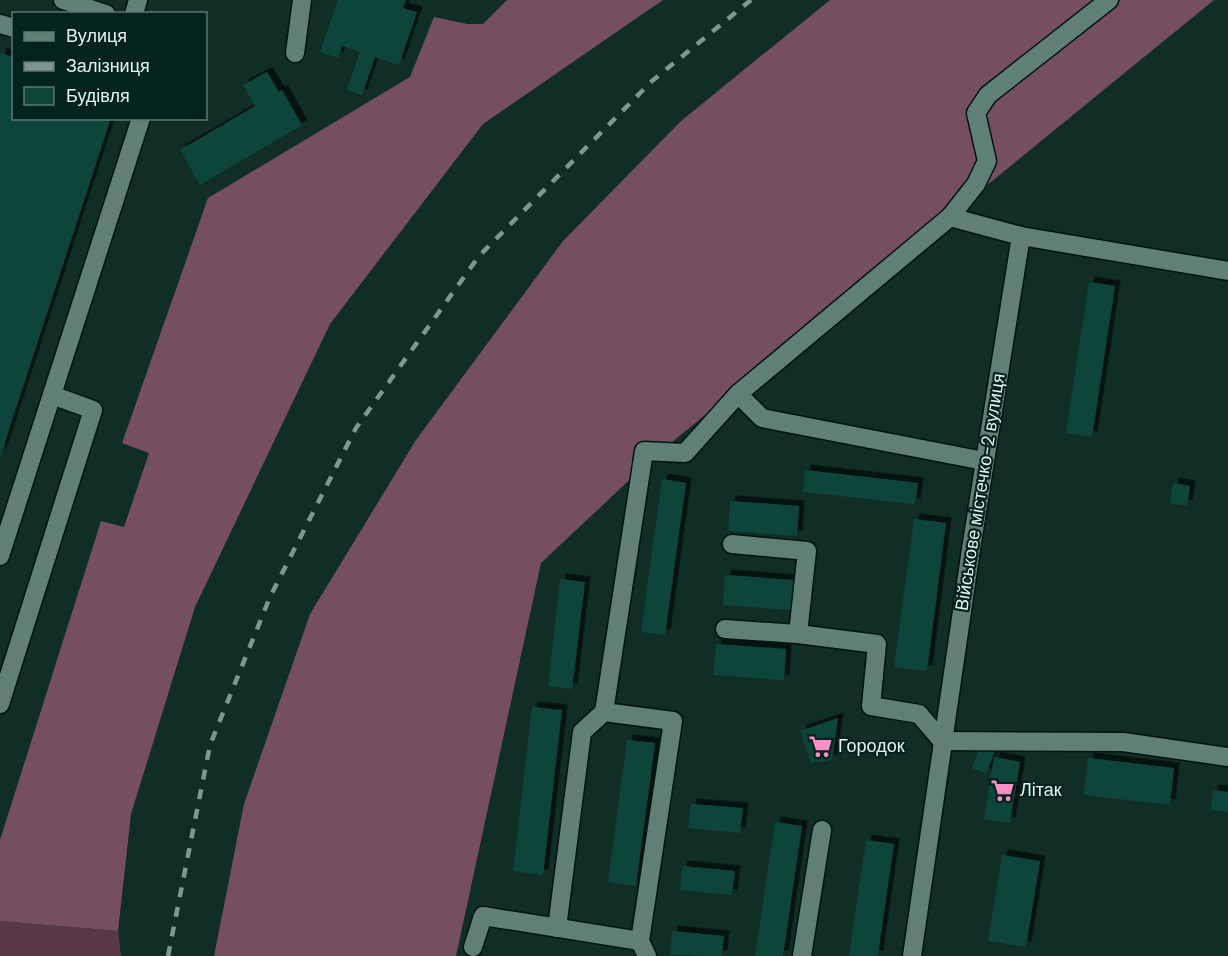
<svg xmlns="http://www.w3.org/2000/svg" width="1228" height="956" font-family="'DM Sans',sans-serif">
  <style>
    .green { fill: #593748 }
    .forest { fill: #754e61 }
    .building { fill: #10453a; filter: url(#shadow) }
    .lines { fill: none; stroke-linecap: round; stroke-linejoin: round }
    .minor-casing { stroke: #00150f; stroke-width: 21 }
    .minor { stroke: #607f76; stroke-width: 18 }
    .rail { stroke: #809791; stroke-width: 4.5; stroke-dasharray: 10 10; stroke-linecap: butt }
    .labels { text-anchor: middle; stroke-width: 4.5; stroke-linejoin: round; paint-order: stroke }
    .street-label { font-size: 18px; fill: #e3f4ef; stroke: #05231d }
    .poi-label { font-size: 18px; fill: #e3f4ef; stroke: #05231d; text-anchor: start }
  </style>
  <defs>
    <filter id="shadow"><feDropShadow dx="5.5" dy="-5.5" stdDeviation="0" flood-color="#0009"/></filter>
  </defs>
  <rect width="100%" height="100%" fill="#102d26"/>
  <!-- green -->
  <polygon class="green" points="0,921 118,931 121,956 0,956"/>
  <!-- forest -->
  <g class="forest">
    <polygon points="507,0 663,0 483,124 330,324 195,607 131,814 118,931 0,921 0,840 101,521 124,527 149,453 122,443 208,198 410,77 434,17 467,24 483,24"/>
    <polygon points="830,0 1214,0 655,456 541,563 456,956 214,956 244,804 310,614 416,440 563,241 681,121"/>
  </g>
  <!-- building -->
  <g class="building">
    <polygon points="338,0 406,0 403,8 417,12 399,65 375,57 362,95 347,90 360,52 342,46 338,58 320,52"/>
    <polygon points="0,53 14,57 14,118 111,118 0,457"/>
    <polygon points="267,72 279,92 282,90 302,125 200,185 180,150 255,106 243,85"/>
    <polygon points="1089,282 1115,286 1092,437 1066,433"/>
    <polygon points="805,470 918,483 915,504 803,492"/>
    <polygon points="662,479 686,483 665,635 641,632"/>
    <polygon points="1173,483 1190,486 1187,506 1170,503"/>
    <polygon points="730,501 799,506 797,536 728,531"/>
    <polygon points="914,519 946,523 927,671 894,667"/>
    <polygon points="725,575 794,580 792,610 723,605"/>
    <polygon points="560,579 585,582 572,689 548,686"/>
    <polygon points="716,644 786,649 784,680 713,675"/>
    <polygon points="532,707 562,710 543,875 513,871"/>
    <polygon points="838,718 832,760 811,763 800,731"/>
    <polygon points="627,740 655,743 636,886 608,882"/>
    <polygon points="981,745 995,751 986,774 972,768"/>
    <polygon points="994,757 1020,762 1010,823 984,819"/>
    <polygon points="1088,758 1174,768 1170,805 1084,795"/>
    <polygon points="1213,790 1228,792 1228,812 1211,810"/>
    <polygon points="691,804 743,808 740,833 688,828"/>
    <polygon points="775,822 802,826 783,956 755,956"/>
    <polygon points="866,840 894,844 881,933 878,956 849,956"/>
    <polygon points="1002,855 1040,861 1026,947 988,941"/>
    <polygon points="682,866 735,871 732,895 680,890"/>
    <polygon points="672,931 724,936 722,956 670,955"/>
  </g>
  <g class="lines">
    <defs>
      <g id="minor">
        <polyline points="63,0 106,14"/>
        <polyline points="134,14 138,0"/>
        <polyline points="0,24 14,28"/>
        <polyline points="295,53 302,0"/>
        <polyline points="950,217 976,184 987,161 976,113 988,95 1109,0"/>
        <polyline points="984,461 762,418 738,394 950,217 1021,236"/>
        <polyline points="732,544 807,551 798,634 877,644 871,706 919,714 942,741"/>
        <polyline points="0,556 141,118"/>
        <polyline points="725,629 798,634"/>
        <polyline points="0,704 93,410 52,395"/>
        <polyline points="942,741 1123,742 1228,757"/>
        <polyline points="557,928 582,732 604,712"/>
        <polyline points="473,947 483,916 640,941"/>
        <polyline points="647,956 640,941 673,721 604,712 644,451 685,453 738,394"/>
        <polyline points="802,956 822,830"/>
        <polyline points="912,956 971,549 1021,236 1228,271"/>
      </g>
    </defs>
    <!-- minor casing -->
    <use href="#minor" class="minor-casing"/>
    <!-- minor -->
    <use href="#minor" class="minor"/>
    <!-- rail -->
    <polyline class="rail" points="168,956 210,745 270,597 356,428 479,256 652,81 751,0"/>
  </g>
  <!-- icons -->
  <defs>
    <symbol id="supermarket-bare" viewBox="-9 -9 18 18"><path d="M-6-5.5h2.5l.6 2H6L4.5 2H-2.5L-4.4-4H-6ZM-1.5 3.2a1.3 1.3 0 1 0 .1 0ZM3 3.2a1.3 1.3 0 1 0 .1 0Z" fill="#fa8fc7" stroke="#05231d" stroke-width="2.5" paint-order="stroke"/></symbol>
  </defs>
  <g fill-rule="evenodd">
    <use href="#supermarket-bare" x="804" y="730" width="33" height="33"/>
    <use href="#supermarket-bare" x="986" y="774" width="33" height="33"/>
  </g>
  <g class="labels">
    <!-- street labels -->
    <g class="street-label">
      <text transform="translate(980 492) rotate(-81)" y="6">Військове містечко-2 вулиця</text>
    </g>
    <!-- poi labels -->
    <g class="poi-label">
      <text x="838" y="752">Городок</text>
      <text x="1020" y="796">Літак</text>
    </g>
  </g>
  <!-- legend -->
  <rect x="12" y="12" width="195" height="108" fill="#05231d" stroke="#5e7771" stroke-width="1.5"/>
  <rect x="24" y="32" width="30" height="9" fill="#607f76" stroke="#5e7771" stroke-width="1.5"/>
  <text x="66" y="42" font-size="18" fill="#e3f4ef">Вулиця</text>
  <rect x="24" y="62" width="30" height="9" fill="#809791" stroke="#5e7771" stroke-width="1.5"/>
  <text x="66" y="72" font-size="18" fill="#e3f4ef">Залізниця</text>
  <rect x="24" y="87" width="30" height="18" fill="#10453a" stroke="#5e7771" stroke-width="1.5"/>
  <text x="66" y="102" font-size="18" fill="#e3f4ef">Будівля</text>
</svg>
